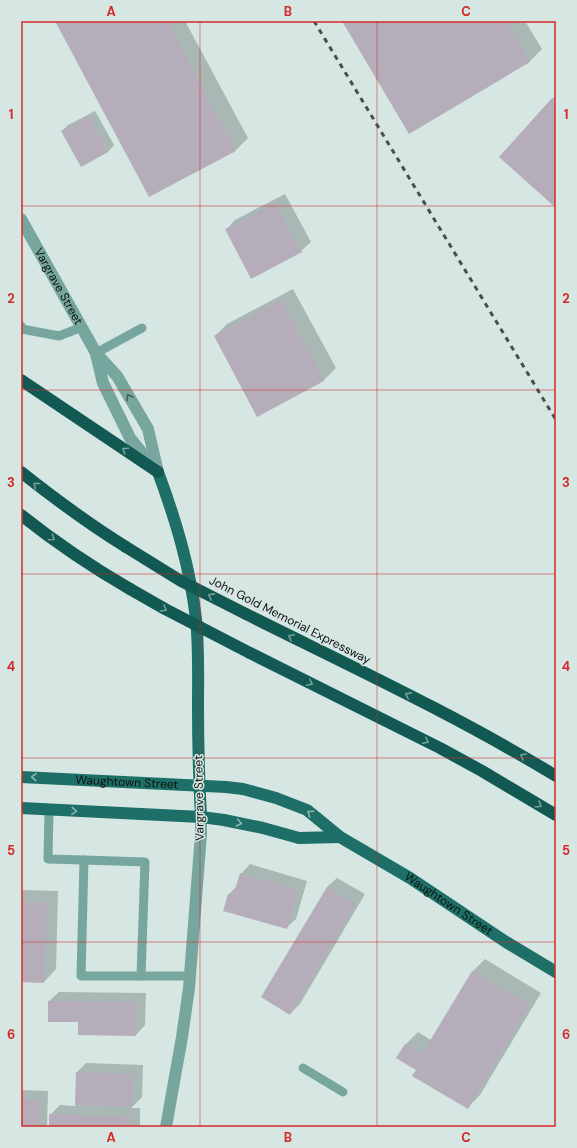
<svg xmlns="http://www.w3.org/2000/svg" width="577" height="1148" font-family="'DM Sans',sans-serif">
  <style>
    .shadow { fill: #0003 }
    .building { fill: #b5aeba }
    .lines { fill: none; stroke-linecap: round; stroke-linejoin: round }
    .service { stroke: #77a69f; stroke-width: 9 }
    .tertiary { stroke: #77a69f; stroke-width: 12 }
    .primary { stroke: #1e6f67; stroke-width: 12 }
    .motorway { stroke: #115952; stroke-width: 12 }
    .rail { stroke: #47504f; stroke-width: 3; stroke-dasharray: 5 5; stroke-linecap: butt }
    .motorway-bridge { stroke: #115952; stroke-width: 12 }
    .oneway { stroke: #425c58 }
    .oneway2 { stroke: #73a09a }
    .oneway3 { stroke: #8cb6b1 }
    .grid { fill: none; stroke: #d62828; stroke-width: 1; stroke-opacity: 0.55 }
    .labels { text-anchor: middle; stroke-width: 3; stroke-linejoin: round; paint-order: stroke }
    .street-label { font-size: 12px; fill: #0c1211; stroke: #d5e6e3 }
    .neatline { fill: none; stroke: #d62828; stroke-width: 1.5 }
    .grid-label { font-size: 13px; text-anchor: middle; font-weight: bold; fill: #d62828 }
  </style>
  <rect width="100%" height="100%" fill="#d5e6e3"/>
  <!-- shadow -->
  <g class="shadow">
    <polygon points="56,21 185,21 248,138 236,150 149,196"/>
    <polygon points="343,21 525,21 542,49 530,61 409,133"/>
    <polygon points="556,95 556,206 500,157"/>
    <polygon points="95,111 114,145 108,152 81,166 62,131 68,125"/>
    <polygon points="285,194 311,242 301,251 226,230 235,220"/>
    <polygon points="293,289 336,368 324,380 257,416 215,336 227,324"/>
    <polygon points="250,864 307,881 296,919 286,928 228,895 237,886 241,874"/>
    <polygon points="337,878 365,894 300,1004 290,1014 327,887"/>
    <polygon points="21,890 58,891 56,969 44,982 21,981"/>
    <polygon points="485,959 541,993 480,1095 467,1108 417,1070 397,1058 406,1044 418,1032 431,1040 473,971"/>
    <polygon points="59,992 146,993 145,1025 136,1035 79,1021 49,1021 49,1001"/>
    <polygon points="86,1063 143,1065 142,1097 131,1108 140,1108 140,1127 50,1127 50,1115 60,1105 76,1106 77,1072"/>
    <polygon points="21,1090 48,1091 47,1127 21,1127"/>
  </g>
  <!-- building -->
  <g class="building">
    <polygon points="55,21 167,21 236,151 149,197"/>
    <polygon points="342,21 506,21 530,62 409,134"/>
    <polygon points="552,98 556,101 556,208 499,157"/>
    <polygon points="89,116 108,152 81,167 61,131"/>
    <polygon points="275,203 302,252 251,279 225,229"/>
    <polygon points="281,300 324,381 257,417 214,336"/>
    <polygon points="240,873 298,890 287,929 223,911 228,894 233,896"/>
    <polygon points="327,887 356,904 290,1015 261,997"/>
    <polygon points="21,902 47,903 44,983 21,982"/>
    <polygon points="472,971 530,1005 468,1109 412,1076 416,1070 396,1058 405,1044 422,1054"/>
    <polygon points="48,1001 137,1002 136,1036 78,1035 78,1022 48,1022"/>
    <polygon points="76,1072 134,1074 132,1107 75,1105"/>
    <polygon points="21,1100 39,1100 38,1127 21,1127"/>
    <polygon points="49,1114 131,1117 131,1127 49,1127"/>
  </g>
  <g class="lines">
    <!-- service -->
    <g class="service">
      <polyline points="21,326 22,329 59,336 82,327"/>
      <polyline points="96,353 142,328"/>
      <polyline points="49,810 48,859 84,860 81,976 190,976"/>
      <polyline points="84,860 145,862 141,976"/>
      <polyline points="303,1068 343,1092"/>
    </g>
    <!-- tertiary -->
    <g class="tertiary">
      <path id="s1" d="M21,219L96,353L117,376L148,429L158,472"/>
      <polyline points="96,354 103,383 130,438 154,468"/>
      <polyline points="166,1127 182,1037 189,988 201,834 201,817"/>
    </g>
    <!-- primary -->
    <g class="primary">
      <path d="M158,472C176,521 190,567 196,619C199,648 198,678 198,707C198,744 199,780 201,817"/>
      <path id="s2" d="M21,777L226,787L243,789L276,798L307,810L340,837L410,878L506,942L556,972"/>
      <polyline points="21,808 201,817 224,820 263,828 299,838 340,837"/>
    </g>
    <!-- motorway -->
    <g class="motorway">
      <polyline points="21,380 158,472"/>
      <path d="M21,472C55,499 89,524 126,547"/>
      <path d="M21,515C55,542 92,567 130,589"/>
      <path d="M246,614C350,666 456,715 556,776"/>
      <polyline points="250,653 440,748 482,771 556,815"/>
    </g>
    <!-- rail -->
    <polyline class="rail" points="314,21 556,420"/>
    <!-- motorway-bridge -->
    <g class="motorway-bridge">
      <polyline points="126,547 181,581 246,614"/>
      <polyline points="130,589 165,609 250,653"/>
    </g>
  </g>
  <!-- one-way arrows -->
  <defs><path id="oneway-chevron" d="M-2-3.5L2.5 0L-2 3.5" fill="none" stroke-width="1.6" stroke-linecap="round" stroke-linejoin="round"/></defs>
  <use class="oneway" href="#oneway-chevron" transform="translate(129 397) rotate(-120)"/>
  <g class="oneway2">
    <use href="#oneway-chevron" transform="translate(125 450) rotate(-146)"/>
    <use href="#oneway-chevron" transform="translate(36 485) rotate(-141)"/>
    <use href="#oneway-chevron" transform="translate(52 538) rotate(35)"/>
    <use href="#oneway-chevron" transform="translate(211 596) rotate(-152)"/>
    <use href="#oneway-chevron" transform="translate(164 609) rotate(30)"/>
    <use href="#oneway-chevron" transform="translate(291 637) rotate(-153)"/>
    <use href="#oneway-chevron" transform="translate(310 683) rotate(26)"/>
    <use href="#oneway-chevron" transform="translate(408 695) rotate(-153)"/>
    <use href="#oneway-chevron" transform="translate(426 741) rotate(26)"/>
    <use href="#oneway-chevron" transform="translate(523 756) rotate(-150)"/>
    <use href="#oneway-chevron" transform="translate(539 805) rotate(31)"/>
  </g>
  <g class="oneway3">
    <use href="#oneway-chevron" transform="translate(34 777) rotate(-177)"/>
    <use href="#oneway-chevron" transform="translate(74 811) rotate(3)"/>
    <use href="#oneway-chevron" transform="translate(310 813) rotate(-145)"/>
    <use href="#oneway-chevron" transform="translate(239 823) rotate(11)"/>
  </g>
  <!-- grid -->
  <path class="grid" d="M200,21V1127M377,21V1127M21,206H556M21,390H556M21,574H556M21,758H556M21,942H556"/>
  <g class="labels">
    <!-- street labels -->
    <g class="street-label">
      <text dy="4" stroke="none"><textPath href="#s1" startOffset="77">Vargrave Street</textPath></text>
      <text transform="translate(290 620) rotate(27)" y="4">John Gold Memorial Expressway</text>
      <text dy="4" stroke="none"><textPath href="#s2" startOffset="106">Waughtown Street</textPath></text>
      <text transform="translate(199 798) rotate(-91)" y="4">Vargrave Street</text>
      <text dy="4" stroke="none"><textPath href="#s2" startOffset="460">Waughtown Street</textPath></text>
    </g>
  </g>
  <!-- border -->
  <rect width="577" height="1148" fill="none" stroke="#d5e6e3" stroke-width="44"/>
  <rect x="22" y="22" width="533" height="1104" class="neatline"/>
  <g class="grid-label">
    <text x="111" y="16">A</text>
    <text x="288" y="16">B</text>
    <text x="466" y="16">C</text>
    <text x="11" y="119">1</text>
    <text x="566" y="119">1</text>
    <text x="11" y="303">2</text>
    <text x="566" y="303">2</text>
    <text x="11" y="487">3</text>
    <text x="566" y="487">3</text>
    <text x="11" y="671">4</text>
    <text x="566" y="671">4</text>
    <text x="11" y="855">5</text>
    <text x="566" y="855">5</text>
    <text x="11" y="1039">6</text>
    <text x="566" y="1039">6</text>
    <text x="111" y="1142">A</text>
    <text x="288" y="1142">B</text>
    <text x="466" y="1142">C</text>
  </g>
</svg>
